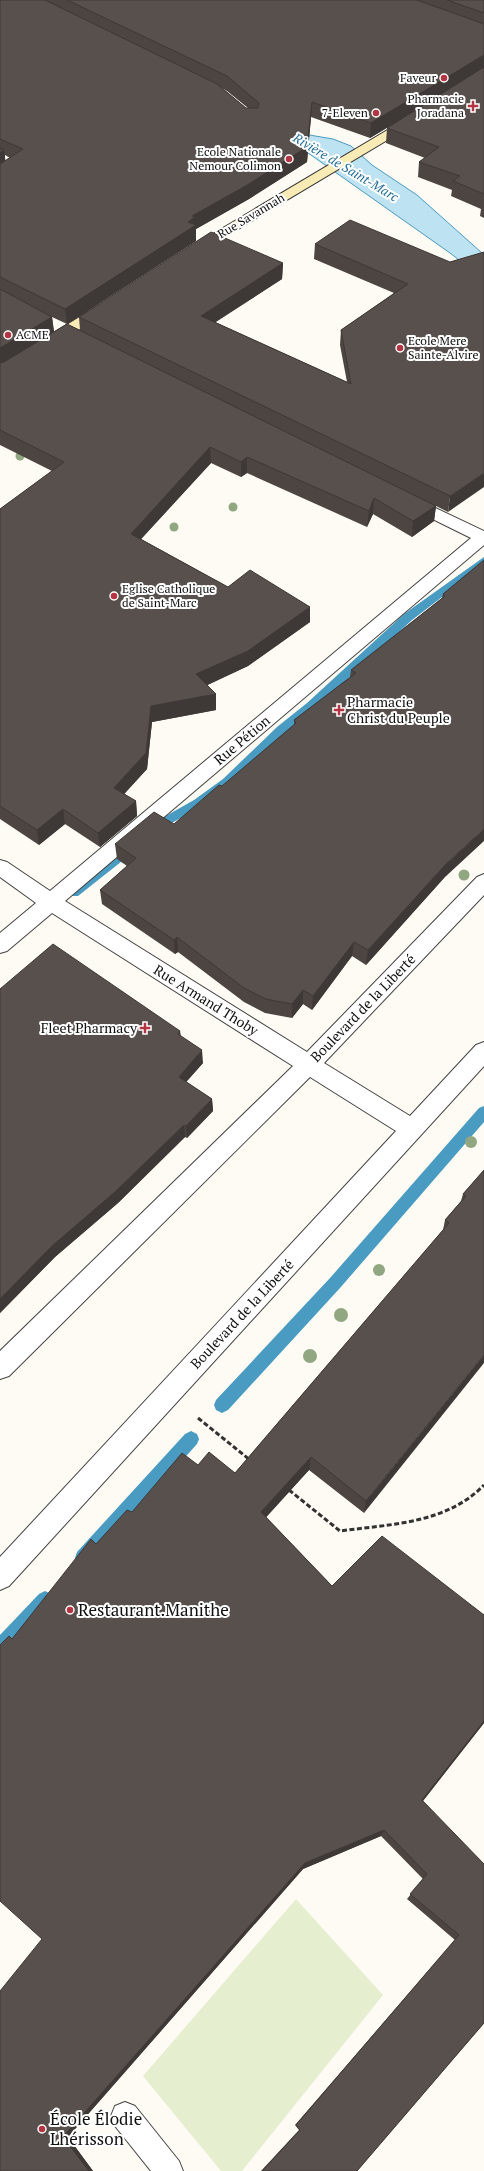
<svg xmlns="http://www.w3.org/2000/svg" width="484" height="2171" font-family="'PT Serif',serif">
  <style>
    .pitch { fill: #e6eed0 }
    .water { fill: #bde2f1; stroke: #4a9bc1 }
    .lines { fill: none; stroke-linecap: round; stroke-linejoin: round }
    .stream { fill: #4a9bc1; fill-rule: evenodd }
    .lane-casing { stroke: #434343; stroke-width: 2 }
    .street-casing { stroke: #434343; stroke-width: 2 }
    .secondary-casing { stroke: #323232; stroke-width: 2 }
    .path { stroke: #323232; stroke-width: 3; stroke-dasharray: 5 2.5; stroke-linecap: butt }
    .lane { fill: #fff; fill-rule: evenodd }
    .street { fill: #fff; fill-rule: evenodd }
    .secondary { fill: #f8ebb5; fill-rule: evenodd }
    .tree { fill: #91a782 }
    .wall { fill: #4c4542; fill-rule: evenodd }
    .shaded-wall { fill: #3e3836 }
    .building { fill: #58504d; stroke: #3e3836 }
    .poi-dot { fill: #b43444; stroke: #fff; stroke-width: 1.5 }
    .labels { text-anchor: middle; stroke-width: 4; stroke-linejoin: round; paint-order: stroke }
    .far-poi-label { font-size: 12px; fill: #101010; stroke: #fff; text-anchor: end }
    .far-street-label { font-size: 12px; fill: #101010; stroke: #fff }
    .far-water-label { font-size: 13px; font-style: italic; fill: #236e97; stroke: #fff }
    .poi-label { font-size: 14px; fill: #101010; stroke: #fff; text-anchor: start }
    .street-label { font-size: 14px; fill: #101010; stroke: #fff }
    .near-poi-label { font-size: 17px; fill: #101010; stroke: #fff; text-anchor: start }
  </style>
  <rect width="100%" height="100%" fill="#fefbf4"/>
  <!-- pitch -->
  <polygon class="pitch" points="296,1899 383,1995 242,2171 221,2171 143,2076"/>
  <!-- water -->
  <polygon class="water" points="274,129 333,139 351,146 372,165 417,195 482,253 472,270 450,253"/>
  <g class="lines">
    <!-- stream -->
    <g class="stream">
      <polygon points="484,557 484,565 412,620 315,709 285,733 231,785 202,806 156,832 148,832 146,829 148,826 194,800 223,779 277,727 307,703 404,614"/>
      <polygon points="132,842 136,844 138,847 136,850 78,896 68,896 67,893 68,890 128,844"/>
      <polygon points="484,1106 484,1122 340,1288 228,1410 222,1413 216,1410 214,1405 216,1400 330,1278 479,1108"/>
      <polygon points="191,1431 197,1434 199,1439 197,1444 89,1564 83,1566 77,1564 75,1558 77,1552 185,1434"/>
      <polygon points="45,1591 51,1594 54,1600 51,1606 9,1651 3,1654 0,1652 0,1635 39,1594"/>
    </g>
    <defs>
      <polygon id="lane" points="125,2102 135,2106 179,2161 183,2171 151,2171 115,2126 111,2116 115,2106"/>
      <polygon id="street" points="408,495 484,531 484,545 65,901 307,1052 477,877 484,874 484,895 324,1063 410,1116 476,1045 484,1042 484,1066 9,1586 0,1590 0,1557 396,1131 310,1077 9,1376 0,1379 0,1351 293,1066 52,913 7,951 0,953 0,933 36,903 0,877 0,860 7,862 50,891 471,538 402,504 400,500 402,496"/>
      <g id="secondary">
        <polygon points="411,116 416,117 417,120 416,123 198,253 193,254 186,250"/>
        <polygon points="104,304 109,305 111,308 109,311 5,376 0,378 0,366 99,305"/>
      </g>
    </defs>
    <!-- lane casing -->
    <use href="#lane" class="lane-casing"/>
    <!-- street casing -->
    <use href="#street" class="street-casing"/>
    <!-- secondary casing -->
    <use href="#secondary" class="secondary-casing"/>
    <!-- path -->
    <g class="path">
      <polyline points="198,1418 250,1460"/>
      <path d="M289,1490L340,1531C391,1524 446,1524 484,1485"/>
    </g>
    <!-- lane -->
    <use href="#lane" class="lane"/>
    <!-- street -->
    <use href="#street" class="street"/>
    <!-- secondary -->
    <use href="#secondary" class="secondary"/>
  </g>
  <!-- trees -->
  <g class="tree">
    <circle cx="20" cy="456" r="4.5"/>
    <circle cx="233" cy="507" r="4.5"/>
    <circle cx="174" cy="527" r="4.5"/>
    <circle cx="464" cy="875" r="5.5"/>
    <circle cx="471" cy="1142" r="6"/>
    <circle cx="379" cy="1270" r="6"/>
    <circle cx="341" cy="1315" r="7"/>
    <circle cx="310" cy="1356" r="7"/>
  </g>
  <!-- wall -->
  <g class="wall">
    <path d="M0,0H484V218L480,216L481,209L451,196L452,190L418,177L419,162L425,158L386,143L387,128L418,109L370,138L311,117L307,162L249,199L196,229V241L86,312L283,263L282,279L215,322L347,382L340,345L341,330L394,293L314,259L315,244L450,262L484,252L448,512L436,506L434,521L412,537L373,514L367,527L247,473L241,477L211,463L141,539L228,587L310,622L248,666L207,685L216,694V710L152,722L147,769L124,794L136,801L137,816L100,847L65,824L39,845L0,819V509L52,471L0,445ZM222,88L227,91L248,108H246ZM5,155L10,158L5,161ZM52,317L67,324L54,332ZM79,317L80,330L67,324Z"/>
    <polygon points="484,560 444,878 366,965 352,956 312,1010 303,1004 292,1018 265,1013 244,1002 178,952 175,954 102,904 100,890 127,866 117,859 115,844 174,824 222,786 294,725 294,720 350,677 351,670 442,598 443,594"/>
    <polygon points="0,989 180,1031 181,1036 203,1063 186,1082 212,1099 213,1111 187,1138 185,1137 118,1203 55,1257 0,1313"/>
    <polygon points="484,1170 364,1513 309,1470 266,1517 332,1586 484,1615 484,1723 423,1801 484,2023 357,2171 261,2171 299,2130 295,2125 455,1940 407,1899 423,1879 381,1836 303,1869 68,2137 93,2171 0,2171 42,1939 12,1639 96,1544 132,1512 198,1465 235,1473 443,1230 445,1220 461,1201 463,1194"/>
  </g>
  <!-- shaded-wall -->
  <g class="shaded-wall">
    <polygon points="484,55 484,69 370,138 371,123"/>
    <polygon points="312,102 311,117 307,162 249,199 196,229 196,241 67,324 65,309 188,222 192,216"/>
    <polygon points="4,150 6,165 0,169 0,153"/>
    <polygon points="283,263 282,279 202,331 201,316"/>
    <polygon points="52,317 54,332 0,365 0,348"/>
    <polygon points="210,447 211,463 132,549 131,534"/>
    <polygon points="247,457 247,473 241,477 241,462"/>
    <polygon points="484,473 484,487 448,512 450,496"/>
    <polygon points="374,498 373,514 367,527 369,511"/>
    <polygon points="436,506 434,521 412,537 413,521"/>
    <polygon points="310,607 310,622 248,666 197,690 196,674"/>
    <polygon points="216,694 216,710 152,722 147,769 116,803 114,788 151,706"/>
    <polygon points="136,801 137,816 100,847 98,833"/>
    <polygon points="63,809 65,824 39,845 37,830"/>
    <polygon points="484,829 484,841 444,878 366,965 368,950 447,863"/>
    <polygon points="177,937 178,952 175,954 174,940"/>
    <polygon points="354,942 352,956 312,1010 313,996"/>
    <polygon points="303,990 303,1004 292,1018 292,1004"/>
    <polygon points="202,1050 203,1063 180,1089 179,1077"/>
    <polygon points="212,1099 213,1111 187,1138 186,1126"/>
    <polygon points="184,1125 185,1137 118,1203 55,1257 0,1313 0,1299 52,1246"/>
    <polygon points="484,1355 484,1363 364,1513 366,1501"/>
    <polygon points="311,1457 309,1470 261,1523 261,1512"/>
    <polygon points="484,1721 484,1723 418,1807 422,1800"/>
    <polygon points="384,1830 381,1836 303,1869 68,2137 93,2171 89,2171 63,2137 305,1863"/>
  </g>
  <!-- building -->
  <g class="building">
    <polygon points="0,0 45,0 217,84 246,108 258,108 259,103 227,76 67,0 417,0 484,24 484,55 371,123 312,102 307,147 249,184 192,216 195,217 188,222 196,225 65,309 0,277 0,164 23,149 0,139"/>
    <polygon points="447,0 484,0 484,13"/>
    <polygon points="484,67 484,194 453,181 460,176 419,162 439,147 387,128"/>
    <polygon points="0,148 4,150 0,153"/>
    <polygon points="350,220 450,262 484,252 484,473 450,496 79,317 211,232 283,263 201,316 351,384 341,330 408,284 315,244"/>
    <polygon points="0,289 52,317 0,348"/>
    <polygon points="67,324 436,506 413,521 374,498 369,511 247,457 241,462 210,447 131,534 228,587 250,570 310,607 248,651 196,674 216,694 151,706 146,753 114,788 136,801 98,833 63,809 37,830 0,806 0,509 64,462 0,430 0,363 4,362"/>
    <polygon points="484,560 484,829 447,863 368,950 354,942 313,996 303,990 292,1004 266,999 244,988 177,937 174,940 100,890 136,858 115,844 154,812 174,824 219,785 222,786 296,723 294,720 356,673 351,670 445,596 443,594"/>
    <polygon points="53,944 180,1031 178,1034 202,1050 179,1077 212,1099 186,1126 184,1125 116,1191 52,1246 0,1299 0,989"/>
    <polygon points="484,1170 484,1355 366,1501 311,1457 261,1512 332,1586 382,1536 484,1615 484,1721 422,1800 484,1864 484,2023 357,2171 262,2171 300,2130 296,2125 459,1935 410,1894 427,1874 384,1830 305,1863 63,2137 89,2171 0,2171 0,1991 42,1939 0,1901 0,1645 9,1636 12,1639 91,1539 96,1544 127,1510 132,1512 182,1453 198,1465 209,1452 235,1473 449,1223 445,1220 466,1196 463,1194"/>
  </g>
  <!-- markers -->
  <g class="poi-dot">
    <circle cx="444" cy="78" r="4"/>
    <path d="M471 100h4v4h4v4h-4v4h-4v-4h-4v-4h4z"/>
    <circle cx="376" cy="113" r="4"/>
    <circle cx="289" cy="159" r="4"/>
    <circle cx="8" cy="335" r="4"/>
    <circle cx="400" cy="348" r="4"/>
    <circle cx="114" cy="596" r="4"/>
    <path d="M337 704h4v4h4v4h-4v4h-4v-4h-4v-4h4z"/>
    <path d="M143 1022h4v4h4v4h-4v4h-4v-4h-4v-4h4z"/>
    <circle cx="70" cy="1610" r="4"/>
    <circle cx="42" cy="2129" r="4"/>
  </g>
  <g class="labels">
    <!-- far-poi labels -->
    <g class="far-poi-label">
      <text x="436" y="82">Faveur</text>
      <text x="464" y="103">Pharmacie<tspan x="464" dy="14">Joradana</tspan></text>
      <text x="368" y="117">7-Eleven</text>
      <text x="281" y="156">Ecole Nationale<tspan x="281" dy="14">Nemour Colimon</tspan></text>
      <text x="16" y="339" text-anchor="start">ACME</text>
      <text x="408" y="345" text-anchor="start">Ecole Mere<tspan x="408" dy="14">Sainte-Alvire</tspan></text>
      <text x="122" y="593" text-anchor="start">Eglise Catholique<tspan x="122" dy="14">de Saint-Marc</tspan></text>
    </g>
    <!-- far-street labels -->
    <g class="far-street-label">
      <text transform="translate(251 216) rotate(-31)" y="4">Rue Savannah</text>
    </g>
    <!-- far-water labels -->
    <g class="far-water-label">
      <text transform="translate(346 167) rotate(31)" y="5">Rivière de Saint-Marc</text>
    </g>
    <!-- poi labels -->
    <g class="poi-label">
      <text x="347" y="707">Pharmacie<tspan x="347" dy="16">Christ du Peuple</tspan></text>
      <text x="137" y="1033" text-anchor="end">Fleet Pharmacy</text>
    </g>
    <!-- street labels -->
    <g class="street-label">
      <text transform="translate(242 740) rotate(-40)" y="5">Rue Pétion</text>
      <text transform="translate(206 1000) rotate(32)" y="5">Rue Armand Thoby</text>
      <text transform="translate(363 1008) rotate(-46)" y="5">Boulevard de la Liberté</text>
      <text transform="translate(242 1314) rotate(-47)" y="5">Boulevard de la Liberté</text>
    </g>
    <!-- near-poi labels -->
    <g class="near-poi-label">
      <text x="78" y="1616">Restaurant.Manithe</text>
      <text x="50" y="2125">École Élodie<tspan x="50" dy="20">Lhérisson</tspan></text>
    </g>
  </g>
</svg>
